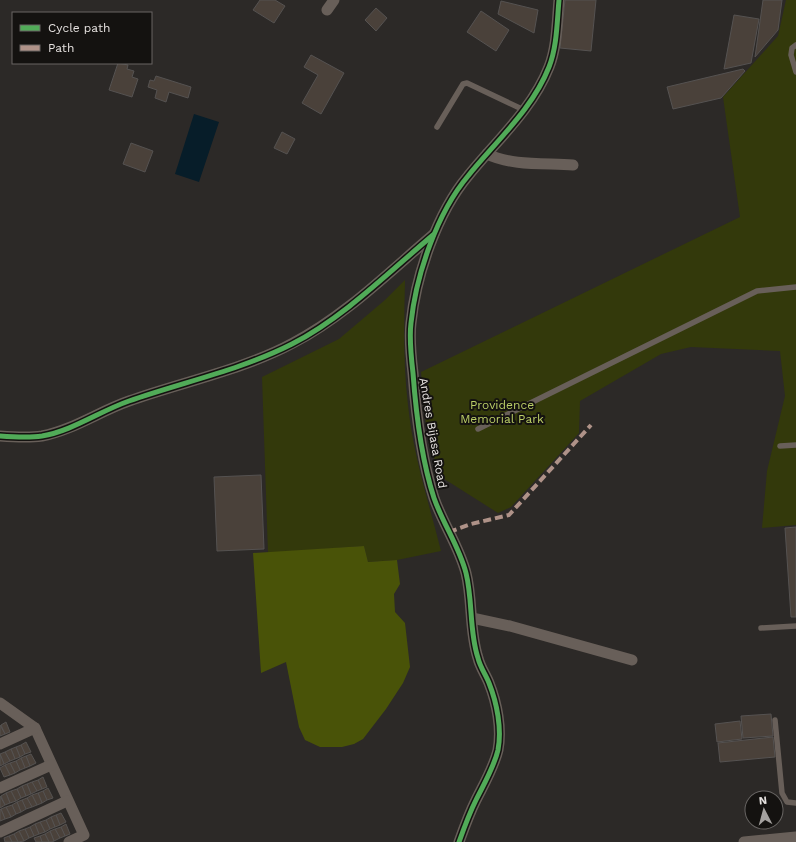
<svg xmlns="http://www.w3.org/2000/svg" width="796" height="842" font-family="'Work Sans',sans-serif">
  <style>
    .green { fill: #33390b }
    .forest { fill: #495308 }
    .water { fill: #071d29 }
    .building { fill: #4a413a; stroke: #555251 }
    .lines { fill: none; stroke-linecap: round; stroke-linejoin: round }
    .lane { stroke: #685f59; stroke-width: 5.5 }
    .street { stroke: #685f59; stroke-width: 11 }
    .quiet { stroke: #af9288; stroke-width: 4; stroke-dasharray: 8 4; stroke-linecap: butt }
    .cycleway-casing { stroke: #141210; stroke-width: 8 }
    .cycleway { stroke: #51ab58; stroke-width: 5 }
    .labels { text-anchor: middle; stroke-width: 4; stroke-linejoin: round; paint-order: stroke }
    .park-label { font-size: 12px; fill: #bacd66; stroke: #141210 }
    .street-label { font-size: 12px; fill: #e5e1df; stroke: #141210 }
  </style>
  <rect width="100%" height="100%" fill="#2c2927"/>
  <!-- green -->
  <g class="green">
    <polygon points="786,0 796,0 796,525 762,528 767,471 785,396 780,351 691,347 661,354 580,401 579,433 511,507 498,513 438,475 433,453 438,445 426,425 421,372 740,217 723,97 778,36"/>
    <path d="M405,280C404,322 403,364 408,405C413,455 429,503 441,551L397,560L368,562L364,546L268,553L262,377L339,339L385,300Z"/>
  </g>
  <!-- forest -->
  <polygon class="forest" points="364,546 368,562 397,560 400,584 394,594 395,612 405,623 410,667 403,683 386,709 363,739 354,744 342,747 320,747 305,740 299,727 286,662 261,673 253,553"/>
  <!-- water -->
  <polygon class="water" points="194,114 219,122 199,182 175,174"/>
  <!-- building -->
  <g class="building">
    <polygon points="260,0 275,0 285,6 274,23 253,10"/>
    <polygon points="565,0 596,0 591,51 560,48"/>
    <polygon points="763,0 782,0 778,30 755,57"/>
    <polygon points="501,1 538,10 534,33 498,14"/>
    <polygon points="376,8 387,18 376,31 365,20"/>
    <polygon points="481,11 509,30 496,51 467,32"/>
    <polygon points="734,15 759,19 751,63 724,69"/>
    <polygon points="311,55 344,73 321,114 302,103 318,75 304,67"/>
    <polygon points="118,63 128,65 127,69 134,71 132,77 138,79 132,97 109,90"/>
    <polygon points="743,69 745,71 721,98 673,109 667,87"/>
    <polygon points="156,76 191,87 188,98 169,92 166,102 155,98 157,90 148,87 150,80 154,81"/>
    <polygon points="282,132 295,139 287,154 274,148"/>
    <polygon points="131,143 153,151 145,172 123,164"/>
    <polygon points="261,475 264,549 217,551 214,477"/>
    <polygon points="796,527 796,617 791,617 785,528"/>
    <polygon points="771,714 773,736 743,738 741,716"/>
    <polygon points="740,721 742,739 717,742 715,724"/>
    <polygon points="6,722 10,732 5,734 1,725"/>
    <polygon points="0,725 5,734 0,736"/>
    <polygon points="773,737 775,757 720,762 718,743"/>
    <polygon points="26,742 31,752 25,754 21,745"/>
    <polygon points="21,745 25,754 20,757 16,747"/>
    <polygon points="16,747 20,757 15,759 11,749"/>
    <polygon points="11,749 15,759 10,761 5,752"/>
    <polygon points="5,752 10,761 4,764 0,754"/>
    <polygon points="0,754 4,764 0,766"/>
    <polygon points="31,754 36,763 30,766 26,756"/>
    <polygon points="26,756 30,766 25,768 21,758"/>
    <polygon points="21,758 25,768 20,770 16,761"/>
    <polygon points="16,761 20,770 15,773 10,763"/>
    <polygon points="10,763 15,773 10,775 5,765"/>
    <polygon points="5,765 10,775 4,777 0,768"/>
    <polygon points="43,777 47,787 42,789 38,780"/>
    <polygon points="38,780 42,789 37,791 32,782"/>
    <polygon points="32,782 37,791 31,794 27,784"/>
    <polygon points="27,784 31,794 26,796 22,786"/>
    <polygon points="22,786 26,796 21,798 17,789"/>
    <polygon points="48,788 53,798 47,800 43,791"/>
    <polygon points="17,789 21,798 16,801 11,791"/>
    <polygon points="11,791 16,801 10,803 6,793"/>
    <polygon points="43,791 47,800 42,803 38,793"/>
    <polygon points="6,793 10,803 5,805 1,796"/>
    <polygon points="38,793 42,803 37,805 32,795"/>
    <polygon points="32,795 37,805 32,807 27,798"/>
    <polygon points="0,796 5,805 0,808"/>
    <polygon points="27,798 32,807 26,809 22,800"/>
    <polygon points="22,800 26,809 21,812 17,802"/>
    <polygon points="17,802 21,812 16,814 12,805"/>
    <polygon points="12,805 16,814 11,817 6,807"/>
    <polygon points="6,807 11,817 5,819 1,809"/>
    <polygon points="1,809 5,819 0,821 0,810"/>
    <polygon points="61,813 66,822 60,825 56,815"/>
    <polygon points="56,815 60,825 55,827 51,817"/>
    <polygon points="51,817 55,827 50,829 46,820"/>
    <polygon points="46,820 50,829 45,832 40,822"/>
    <polygon points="40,822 45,832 39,834 35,824"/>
    <polygon points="35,824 39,834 34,836 30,827"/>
    <polygon points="66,824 70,834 65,836 61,827"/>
    <polygon points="30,827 34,836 29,838 25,829"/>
    <polygon points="61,827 65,836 60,838 55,829"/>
    <polygon points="25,829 29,838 24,841 19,831"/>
    <polygon points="55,829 60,838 54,841 50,831"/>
    <polygon points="19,831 24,841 18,842 14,834"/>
    <polygon points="50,831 54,841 52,842 49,842 45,834"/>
    <polygon points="14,834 18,842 12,842 9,836"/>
    <polygon points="45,834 49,842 42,842 40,836"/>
    <polygon points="9,836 12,842 5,842 4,838"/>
    <polygon points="40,836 42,842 36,842 34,838"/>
  </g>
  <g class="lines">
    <!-- lane -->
    <g class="lane">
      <polyline points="796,45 792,48 791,55 796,72"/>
      <polyline points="437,127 463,84 467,83 524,110"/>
      <polyline points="478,429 757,291 796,287"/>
      <polyline points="780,446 796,445"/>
      <polyline points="761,628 796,626"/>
      <polyline points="775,720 782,793 787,802 796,803"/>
    </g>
    <!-- street -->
    <g class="street">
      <polyline points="327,10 334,0"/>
      <path d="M487,154C512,166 545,163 573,165"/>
      <path d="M0,436C14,437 28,438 42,436C73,430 100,411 129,401C182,382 243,370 293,343C345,316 389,272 434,234"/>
      <polyline points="472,618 510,626 632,660"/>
      <polyline points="0,703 35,728 84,835 69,842"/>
      <polyline points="0,744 35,728"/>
      <polyline points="0,788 51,765"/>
      <polyline points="0,832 67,801"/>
      <path d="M459,842C464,828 469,814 476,800C484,784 494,767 498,750C502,729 497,703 489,683C486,675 480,667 478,658C469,631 473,601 466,573C459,546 443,524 434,498C421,458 416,414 413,373C411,356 409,339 411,323C416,275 437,213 468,176C496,141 532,110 549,67C557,47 557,22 559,0"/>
      <polyline points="744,842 796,837"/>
    </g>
    <!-- quiet -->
    <polyline class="quiet" points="449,532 471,524 509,515 591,425"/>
    <defs>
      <g id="cycleway">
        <path d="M0,436C14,437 28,438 42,436C72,431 100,411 129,401C183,382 241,370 292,344C343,318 389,272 433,235"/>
        <path d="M459,842C464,828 469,814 476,800C484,784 494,767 498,750C502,729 497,703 489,683C486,675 480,667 478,658C469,631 473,601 466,573C459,546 443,524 434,498C421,458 416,414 413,373C411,356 409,339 411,323C416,275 437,213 468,176C496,141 532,110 549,67C557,47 557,22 559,0"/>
      </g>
    </defs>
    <!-- cycleway casing -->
    <use href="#cycleway" class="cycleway-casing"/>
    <!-- cycleway -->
    <use href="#cycleway" class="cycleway"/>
  </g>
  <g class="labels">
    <!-- park labels -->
    <g class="park-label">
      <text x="502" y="409">Providence<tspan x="502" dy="14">Memorial Park</tspan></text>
    </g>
    <!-- street labels -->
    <g class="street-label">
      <text transform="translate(433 433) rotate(80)" y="4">Andres Bijasa Road</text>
    </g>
  </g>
  <!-- legend -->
  <rect x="12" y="12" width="140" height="52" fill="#141210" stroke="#686563"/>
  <rect x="20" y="25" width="20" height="6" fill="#51ab58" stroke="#686563"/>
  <text x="48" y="32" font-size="12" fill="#e5e1df">Cycle path</text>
  <rect x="20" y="45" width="20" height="6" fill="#af9288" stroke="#686563"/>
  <text x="48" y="52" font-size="12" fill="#e5e1df">Path</text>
  <!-- north arrow -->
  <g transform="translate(764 810) rotate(354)"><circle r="19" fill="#141210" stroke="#686563"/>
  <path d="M0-3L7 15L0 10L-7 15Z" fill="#a4a19f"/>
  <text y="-6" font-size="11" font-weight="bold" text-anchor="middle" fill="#e5e1df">N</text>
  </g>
</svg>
